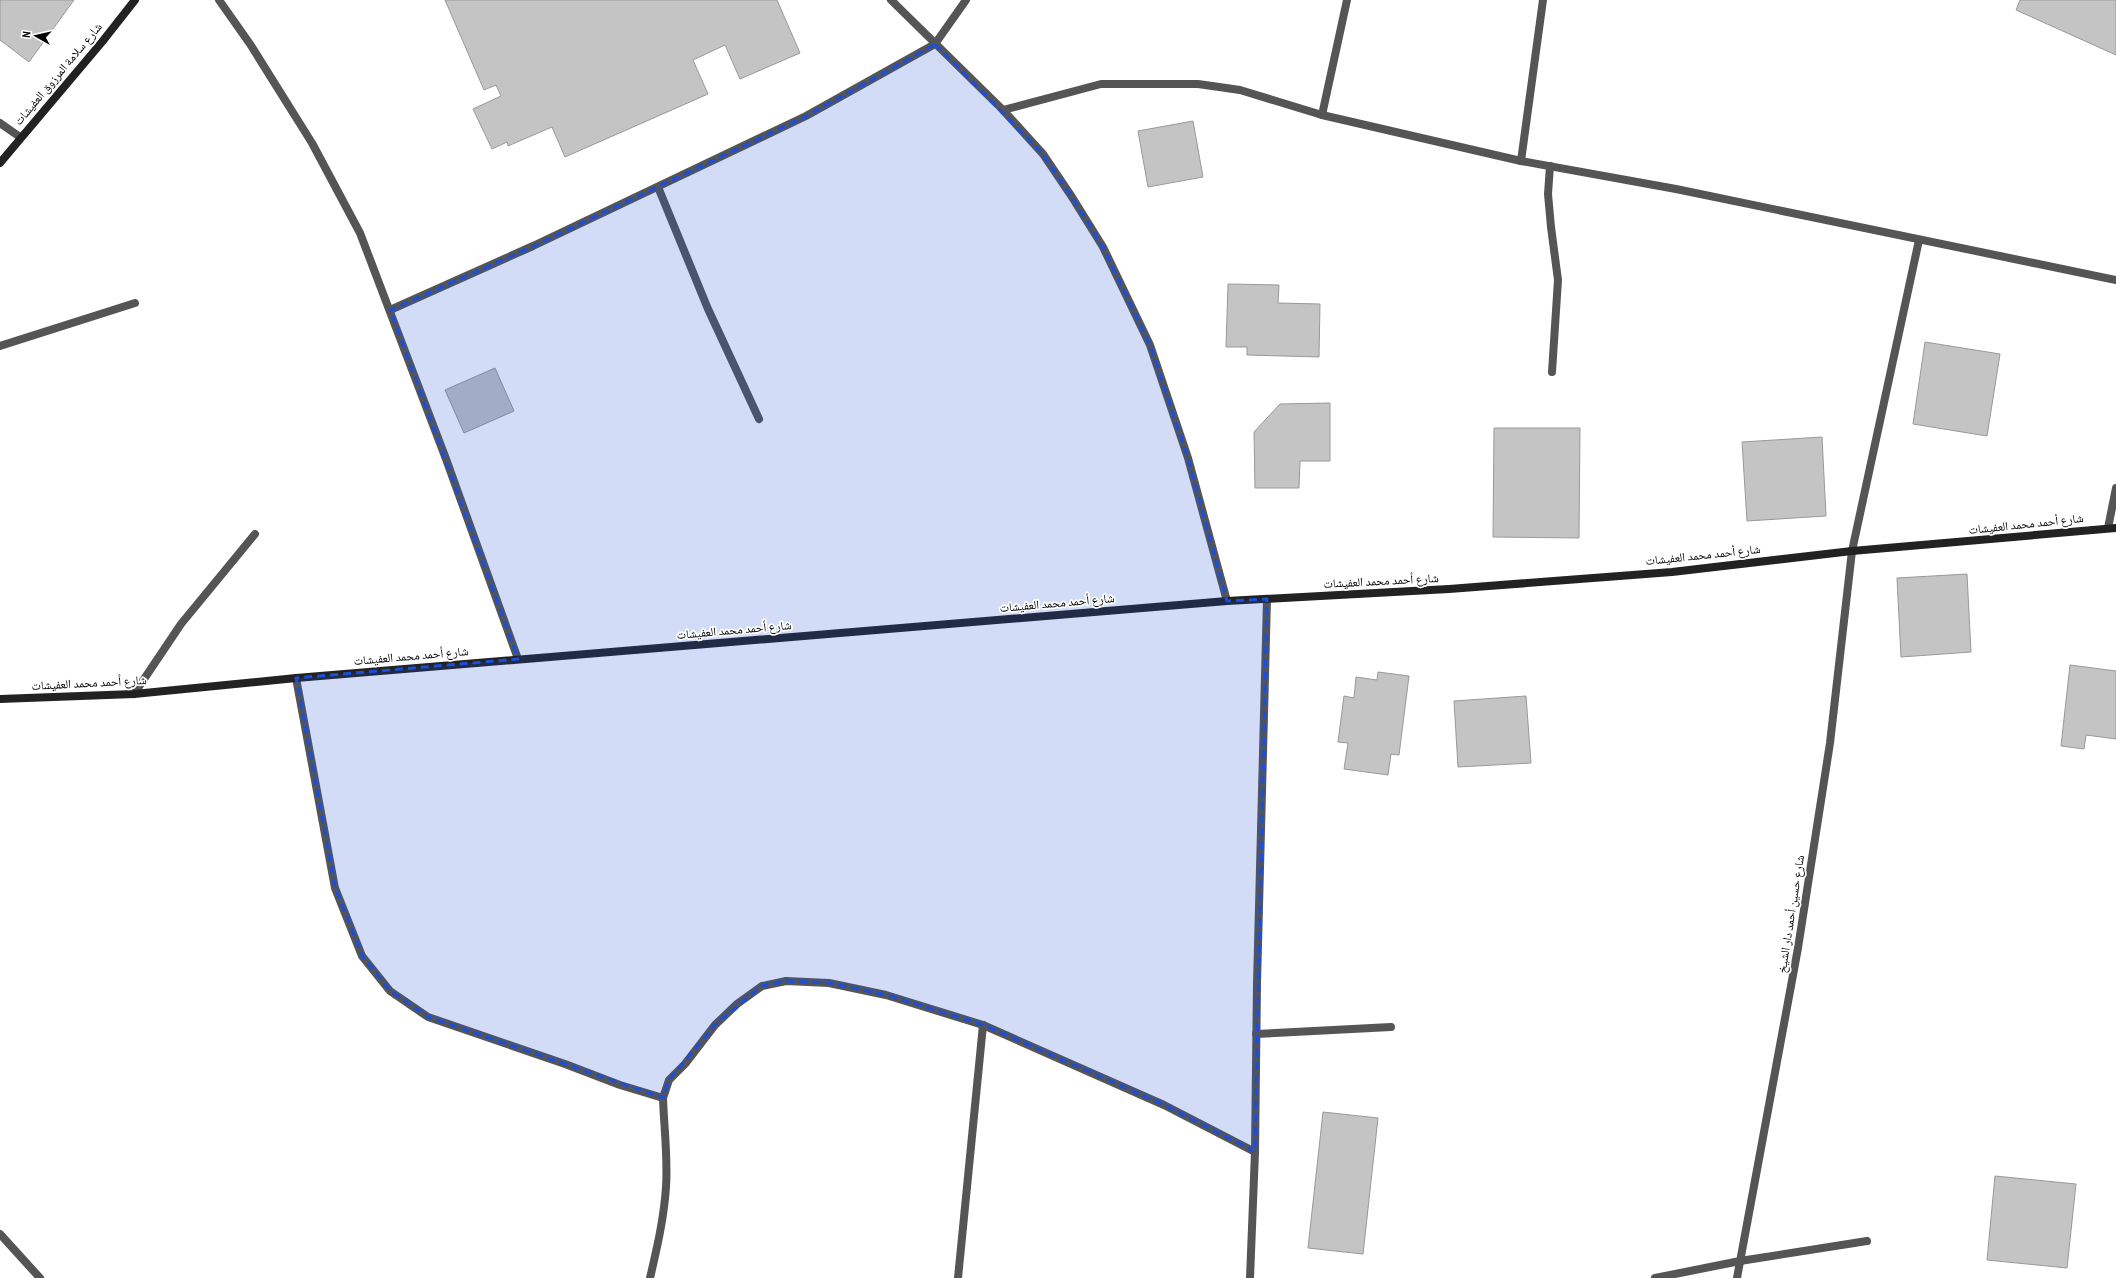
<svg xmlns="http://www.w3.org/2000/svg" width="2116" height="1278" font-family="'PT Sans Narrow','Noto Naskh Arabic',sans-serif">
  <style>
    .building { fill: #c4c4c4; stroke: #999 }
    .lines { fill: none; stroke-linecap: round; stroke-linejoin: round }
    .lane { stroke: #555; stroke-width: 8 }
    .street { stroke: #555; stroke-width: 8 }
    .secondary { stroke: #222; stroke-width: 8 }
    .marked { fill: #1d4ed8; fill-opacity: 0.2; stroke: #1d4ed8; stroke-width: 3; stroke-dasharray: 8 5; stroke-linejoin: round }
    .labels { text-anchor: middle; stroke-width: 3.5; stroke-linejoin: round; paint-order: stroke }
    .street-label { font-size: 12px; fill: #000; stroke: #fff }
  </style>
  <rect width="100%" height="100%" fill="#fff"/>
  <!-- building -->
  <g class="building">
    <polygon points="0,0 74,0 29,62 0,40"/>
    <polygon points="445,0 777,0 800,53 740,79 725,45 693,60 708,94 565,157 552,127 508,146 507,142 492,149 473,109 501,96 496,85 484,90"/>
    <polygon points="2020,0 2116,0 2116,55 2016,10"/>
    <polygon points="1193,121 1203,177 1148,187 1138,131"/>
    <polygon points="1228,284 1279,285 1278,303 1320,304 1319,357 1247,355 1247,347 1226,347"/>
    <polygon points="1925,342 2000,354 1987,436 1913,424"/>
    <polygon points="495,368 514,411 464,433 445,390"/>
    <polygon points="1330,403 1330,461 1300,461 1299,488 1255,488 1254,432 1280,404"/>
    <polygon points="1494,428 1580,428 1579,538 1493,537"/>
    <polygon points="1822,437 1826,516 1747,521 1742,442"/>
    <polygon points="1967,574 1971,652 1901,657 1897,578"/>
    <polygon points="2070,665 2116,671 2116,739 2086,735 2084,749 2061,746"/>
    <polygon points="1378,672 1409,676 1399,755 1391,754 1388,775 1344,769 1348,743 1338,742 1344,696 1354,698 1356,677 1377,680"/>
    <polygon points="1526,696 1531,763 1458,767 1454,701"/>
    <polygon points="1323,1112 1378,1118 1363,1254 1308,1248"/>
    <polygon points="1995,1176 2076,1184 2067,1268 1987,1260"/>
  </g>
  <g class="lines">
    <!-- lane -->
    <g class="lane">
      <polyline points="1521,161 1543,0"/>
      <polyline points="1550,166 1548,194 1551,227 1558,280 1552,372"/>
      <polyline points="1852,551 1919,240"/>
      <polyline points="134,694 181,624 255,534"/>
      <polyline points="1256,1034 1391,1027"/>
      <polyline points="1740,1261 1867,1241"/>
    </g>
    <!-- street -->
    <g class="street">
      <polyline points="219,0 250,44 312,143 360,233 446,459 518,659"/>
      <polyline points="891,0 1003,110 1043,154 1072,197 1103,247 1150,345 1188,458 1227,601"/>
      <polyline points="1003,110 1101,84 1198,84 1240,90 1322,115 1521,161 1676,189 2116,280"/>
      <polyline points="1322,115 1347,0"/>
      <polyline points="0,123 20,137"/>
      <polyline points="658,187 708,309 759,419"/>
      <polyline points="390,310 533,246 806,116 935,44 966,0"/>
      <polyline points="0,346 135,303"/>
      <polyline points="2108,528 2116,488"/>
      <polyline points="296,678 335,888 362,956 390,991 428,1017 565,1064 620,1085 663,1098 669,1080 685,1064 715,1025 737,1004 762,986 786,981 829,983 886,995 983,1025 1164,1105 1255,1152"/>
      <polyline points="0,1234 40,1278"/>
      <path d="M650,1278C657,1248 664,1218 666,1187C668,1157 664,1128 663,1098"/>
      <polyline points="958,1278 983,1025"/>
      <polyline points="1250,1278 1255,1152 1257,984 1267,599"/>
      <polyline points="1655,1278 1740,1261"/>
      <polyline points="1737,1278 1798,948 1830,743 1852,551"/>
    </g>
    <!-- secondary -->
    <g class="secondary">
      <polyline points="0,163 102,42 135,0"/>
      <polyline points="0,699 134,694 296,678 1227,601 1449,589 1672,572 1852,551 2116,528"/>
    </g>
  </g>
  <!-- marked area -->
  <path class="marked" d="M935,44L1043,154L1072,197L1103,247L1150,345L1188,458L1227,601L1267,599L1255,1152L1164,1105L983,1025L886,995L829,983L786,981L762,986L715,1025L669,1080L663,1098L428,1017L390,991L362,956L335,888L296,678L518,659L390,310L533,246L806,116Z"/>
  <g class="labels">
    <!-- street labels -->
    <g class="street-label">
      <text transform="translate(58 74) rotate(-50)" y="4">شارع سلامة المرزوق العفيشات</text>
      <text transform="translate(2026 524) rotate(-6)" y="4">شارع أحمد محمد العفيشات</text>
      <text transform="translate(1703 555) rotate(-6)" y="4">شارع أحمد محمد العفيشات</text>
      <text transform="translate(1381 581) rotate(-3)" y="4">شارع أحمد محمد العفيشات</text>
      <text transform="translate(1057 603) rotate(-5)" y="4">شارع أحمد محمد العفيشات</text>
      <text transform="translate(734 630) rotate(-5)" y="4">شارع أحمد محمد العفيشات</text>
      <text transform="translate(411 656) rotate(-5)" y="4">شارع أحمد محمد العفيشات</text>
      <text transform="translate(89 683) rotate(-3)" y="4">شارع أحمد محمد العفيشات</text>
      <text transform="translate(1791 914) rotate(-81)" y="4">شارع حسين أحمد دار الشيخ</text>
    </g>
  </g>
  <!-- north arrow -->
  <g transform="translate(36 36) rotate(278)" stroke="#ffffff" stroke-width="3" paint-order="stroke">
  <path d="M0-3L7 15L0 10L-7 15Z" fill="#000000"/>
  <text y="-6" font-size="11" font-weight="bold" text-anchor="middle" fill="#000000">N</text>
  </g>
</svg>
